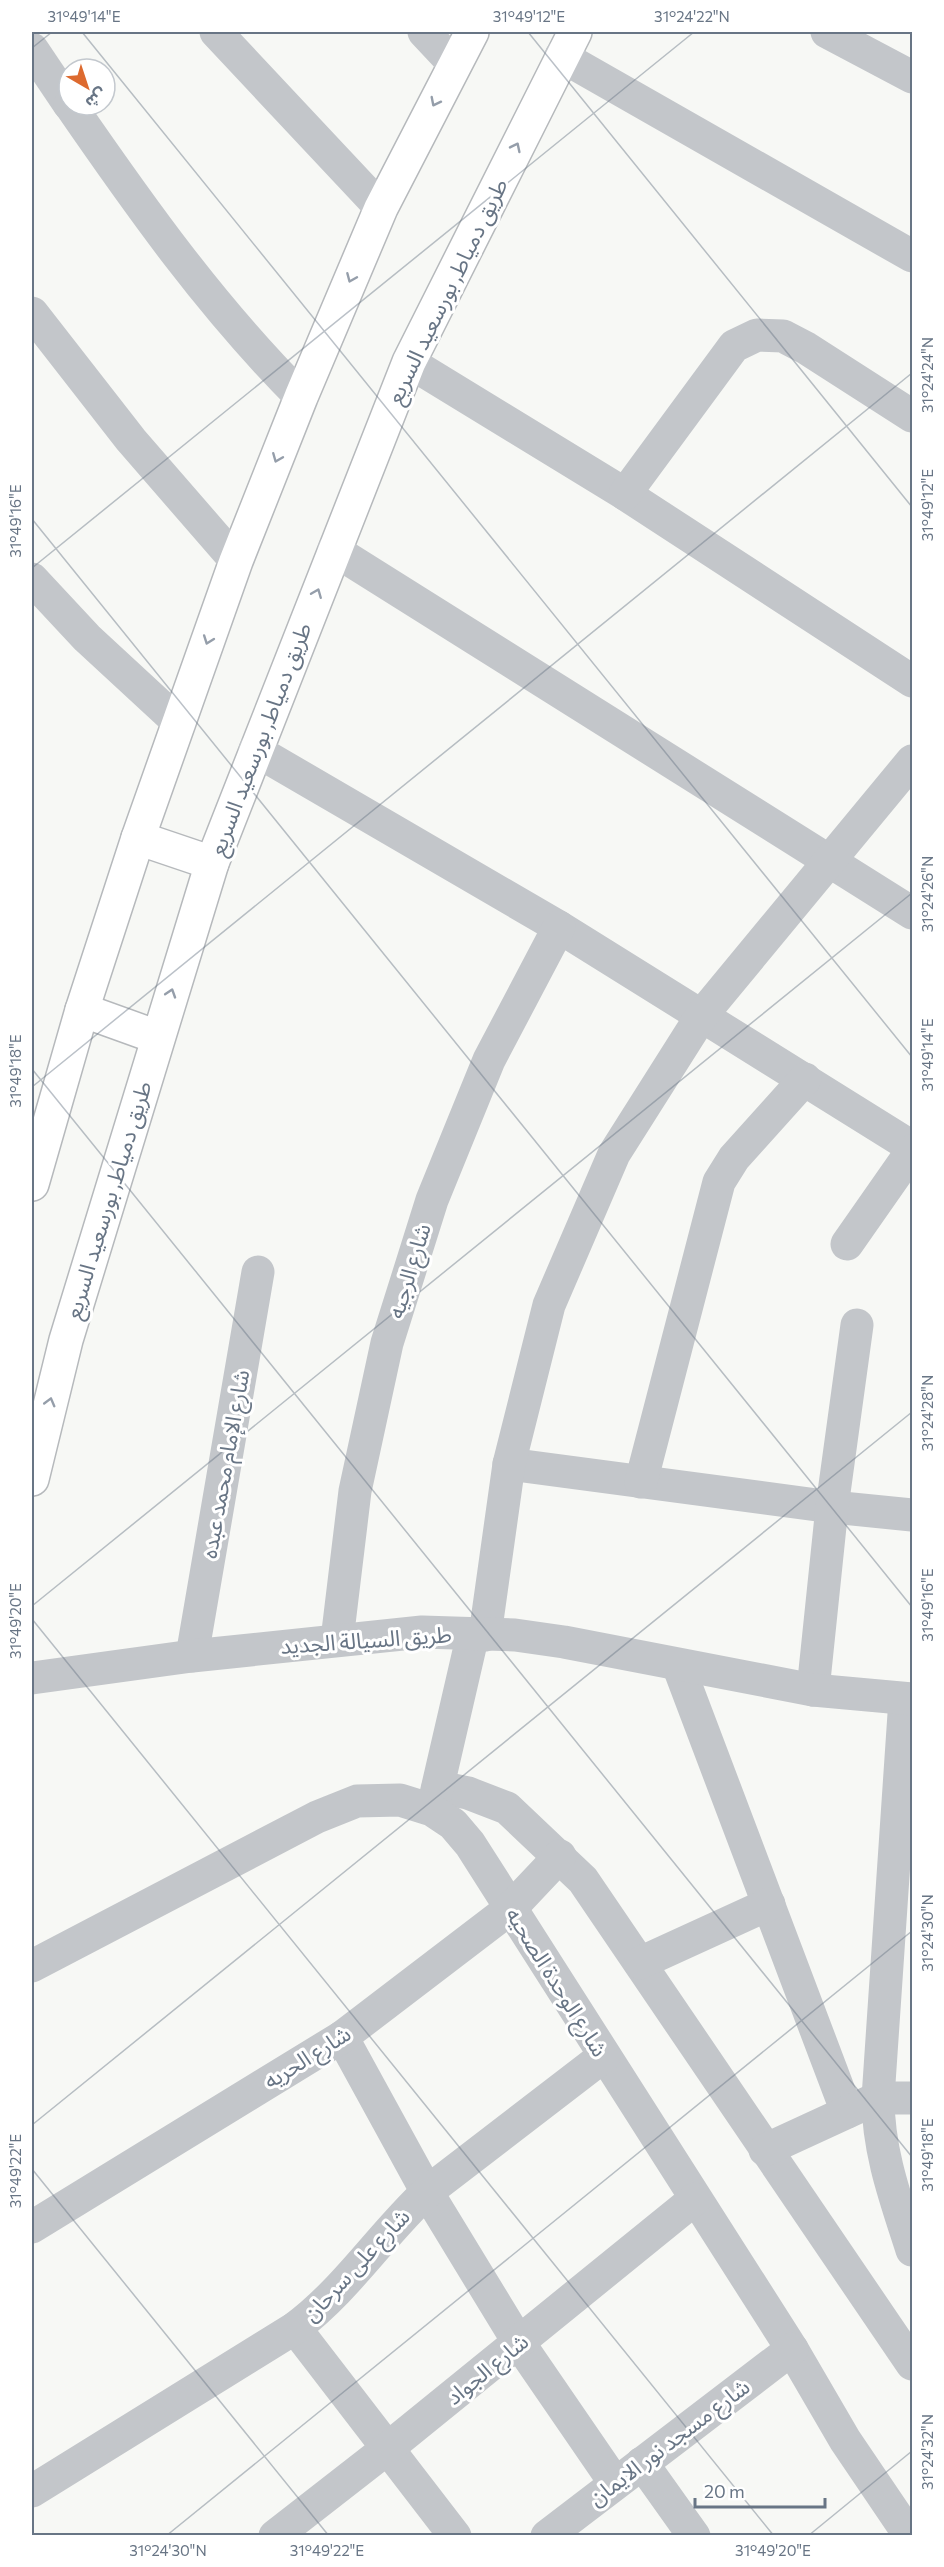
<svg xmlns="http://www.w3.org/2000/svg" width="944" height="2567" font-family="Commissioner,'Noto Sans Arabic',sans-serif">
  <style>
    .lines { fill: none; stroke-linecap: round; stroke-linejoin: round }
    .trunk-casing { stroke: #b6b9bc; stroke-width: 36 }
    .minor { stroke: #c3c6ca; stroke-width: 33 }
    .tertiary { stroke: #c3c6ca; stroke-width: 33 }
    .trunk { stroke: #fff; stroke-width: 33 }
    .oneway { stroke: #959eaa }
    .ticks { fill: none; stroke: #687585; stroke-width: 1.5; stroke-opacity: 0.45 }
    .labels { text-anchor: middle; stroke-width: 6; stroke-linejoin: round; paint-order: stroke }
    .street-label { font-size: 22px; fill: #687585; stroke: #fff }
    .neatline { fill: none; stroke: #687585; stroke-width: 2 }
    .ticks-label { font-size: 15px; text-anchor: middle; fill: #687585 }
  </style>
  <rect width="100%" height="100%" fill="#f7f8f5"/>
  <g class="lines">
    <defs>
      <g id="trunk">
        <polyline points="138,838 212,863"/>
        <polyline points="82,1010 157,1037"/>
        <polyline points="32,1184 82,1010 138,838 236,561 301,397 381,208 472,32"/>
        <polyline points="32,1479 66,1340 212,863 409,362 575,32"/>
      </g>
    </defs>
    <!-- trunk casing -->
    <use href="#trunk" class="trunk-casing"/>
    <!-- minor -->
    <g class="minor">
      <polyline points="216,32 381,208"/>
      <polyline points="424,32 454,64"/>
      <polyline points="827,32 912,77"/>
      <polyline points="32,49 69,104"/>
      <polyline points="561,56 912,256"/>
      <path d="M70,105C141,208 212,308 301,397"/>
      <polyline points="32,313 131,440 236,561"/>
      <polyline points="409,362 625,494 912,681"/>
      <polyline points="625,494 734,346 757,335 783,336 806,348 912,416"/>
      <polyline points="334,550 912,913"/>
      <polyline points="32,579 87,638 179,723"/>
      <polyline points="255,750 559,927 912,1147"/>
      <polyline points="847,1244 912,1151"/>
      <polyline points="509,1464 832,1507 912,1515"/>
      <polyline points="641,1482 719,1182 734,1158 805,1079"/>
      <polyline points="485,1635 509,1464 549,1305 614,1154 702,1015 912,761"/>
      <polyline points="337,1640 355,1491 387,1343 432,1200 489,1060 559,927"/>
      <polyline points="192,1656 258,1272"/>
      <polyline points="678,1665 847,2112"/>
      <polyline points="813,1690 832,1507 857,1325"/>
      <path d="M905,1699L878,2098C878,2152 896,2200 912,2250"/>
      <polyline points="438,1787 468,1793 507,1808 583,1880 912,2364"/>
      <polyline points="433,1807 473,1634"/>
      <polyline points="640,1963 769,1904"/>
      <polyline points="32,1966 317,1817 357,1801 400,1800 432,1810 453,1824 470,1844 792,2349 845,2440 910,2536"/>
      <polyline points="342,2037 427,2192 519,2343 615,2483"/>
      <polyline points="765,2150 878,2098 912,2098"/>
      <polyline points="32,2227 342,2037 511,1908 560,1856"/>
      <polyline points="295,2328 455,2536"/>
      <polyline points="642,2463 694,2536"/>
      <path d="M32,2491L295,2328C346,2290 381,2235 427,2192L604,2056"/>
      <polyline points="275,2536 388,2448 695,2199"/>
      <polyline points="547,2536 792,2349"/>
    </g>
    <!-- tertiary -->
    <polyline class="tertiary" points="32,1678 192,1656 422,1632 515,1635 564,1642 813,1690 912,1699"/>
    <!-- trunk -->
    <use href="#trunk" class="trunk"/>
  </g>
  <!-- one-way arrows -->
  <defs><path id="oneway-chevron" d="M-2-3.5L2.5 0L-2 3.5" fill="none" stroke-width="1.6" stroke-linecap="round" stroke-linejoin="round" transform="scale(1.5)"/></defs>
  <g class="oneway">
    <use href="#oneway-chevron" transform="translate(435 102) rotate(117)"/>
    <use href="#oneway-chevron" transform="translate(516 147) rotate(-64)"/>
    <use href="#oneway-chevron" transform="translate(351 278) rotate(113)"/>
    <use href="#oneway-chevron" transform="translate(277 458) rotate(112)"/>
    <use href="#oneway-chevron" transform="translate(317 593) rotate(-68)"/>
    <use href="#oneway-chevron" transform="translate(208 640) rotate(110)"/>
    <use href="#oneway-chevron" transform="translate(171 993) rotate(-72)"/>
    <use href="#oneway-chevron" transform="translate(50 1402) rotate(-75)"/>
  </g>
  <!-- ticks -->
  <path class="ticks" d="M82,32L912,1057M528,32L912,507M32,48L52,32M32,519L912,1607M32,568L694,32M32,1069L912,2157M32,1087L912,373M32,1606L912,893M32,1619L774,2536M32,2125L912,1412M32,2169L329,2536M166,2536L912,1931M808,2536L912,2451"/>
  <g class="labels">
    <!-- street labels -->
    <g class="street-label">
      <text transform="translate(447 291) rotate(-64)" y="8">طريق دمياط, بورسعيد السريع</text>
      <text transform="translate(260 739) rotate(-69)" y="8">طريق دمياط, بورسعيد السريع</text>
      <text transform="translate(108 1200) rotate(-73)" y="8">طريق دمياط, بورسعيد السريع</text>
      <text transform="translate(409 1271) rotate(-73)" y="8">شارع الرجيه</text>
      <text transform="translate(225 1464) rotate(-80)" y="8">شارع الإمام محمد عبده</text>
      <text transform="translate(366 1640) rotate(-4)" y="8">طريق السيالة الجديد</text>
      <text transform="translate(557 1982) rotate(58)" y="8">شارع الوحدة الصحيه</text>
      <text transform="translate(307 2057) rotate(-32)" y="8">شارع الحريه</text>
      <text transform="translate(356 2265) rotate(-47)" y="8">شارع على سرحان</text>
      <text transform="translate(487 2369) rotate(-39)" y="8">شارع الجواد</text>
      <text transform="translate(669 2442) rotate(-37)" y="8">شارع مسجد نور الايمان</text>
    </g>
  </g>
  <!-- border -->
  <rect width="944" height="2567" fill="none" stroke="#ffffff" stroke-width="66"/>
  <!-- north arrow -->
  <g transform="translate(87 87) rotate(141)"><circle r="28" fill="#ffffff" stroke="#c3c8ce" stroke-width="1.5"/>
  <path d="M0-4.5L10 22L0 15L-10 22Z" fill="#dd6a2f"/>
  <text y="-9" font-size="16" font-weight="bold" text-anchor="middle" fill="#687585">ش</text>
  </g>
  <!-- scale -->
  <path d="M695 2498v9h130v-9" fill="none" stroke="#687585" stroke-width="3"/>
  <text x="704" y="2498" font-size="18" fill="#687585" stroke="#ffffff" stroke-width="4.5" paint-order="stroke">20 m</text>
  <rect x="33" y="33" width="878" height="2501" class="neatline"/>
  <g class="ticks-label">
    <text x="84" y="22">31°49'14"E</text>
    <text x="529" y="22">31°49'12"E</text>
    <text x="692" y="22">31°24'22"N</text>
    <text transform="translate(928 375) rotate(-90)" y="5">31°24'24"N</text>
    <text transform="translate(928 505) rotate(-90)" y="5">31°49'12"E</text>
    <text transform="translate(16 521) rotate(-90)" y="5">31°49'16"E</text>
    <text transform="translate(928 894) rotate(-90)" y="5">31°24'26"N</text>
    <text transform="translate(928 1055) rotate(-90)" y="5">31°49'14"E</text>
    <text transform="translate(16 1071) rotate(-90)" y="5">31°49'18"E</text>
    <text transform="translate(928 1413) rotate(-90)" y="5">31°24'28"N</text>
    <text transform="translate(928 1605) rotate(-90)" y="5">31°49'16"E</text>
    <text transform="translate(16 1621) rotate(-90)" y="5">31°49'20"E</text>
    <text transform="translate(928 1933) rotate(-90)" y="5">31°24'30"N</text>
    <text transform="translate(928 2155) rotate(-90)" y="5">31°49'18"E</text>
    <text transform="translate(16 2171) rotate(-90)" y="5">31°49'22"E</text>
    <text transform="translate(928 2452) rotate(-90)" y="5">31°24'32"N</text>
    <text x="168" y="2556">31°24'30"N</text>
    <text x="327" y="2556">31°49'22"E</text>
    <text x="773" y="2556">31°49'20"E</text>
  </g>
</svg>
